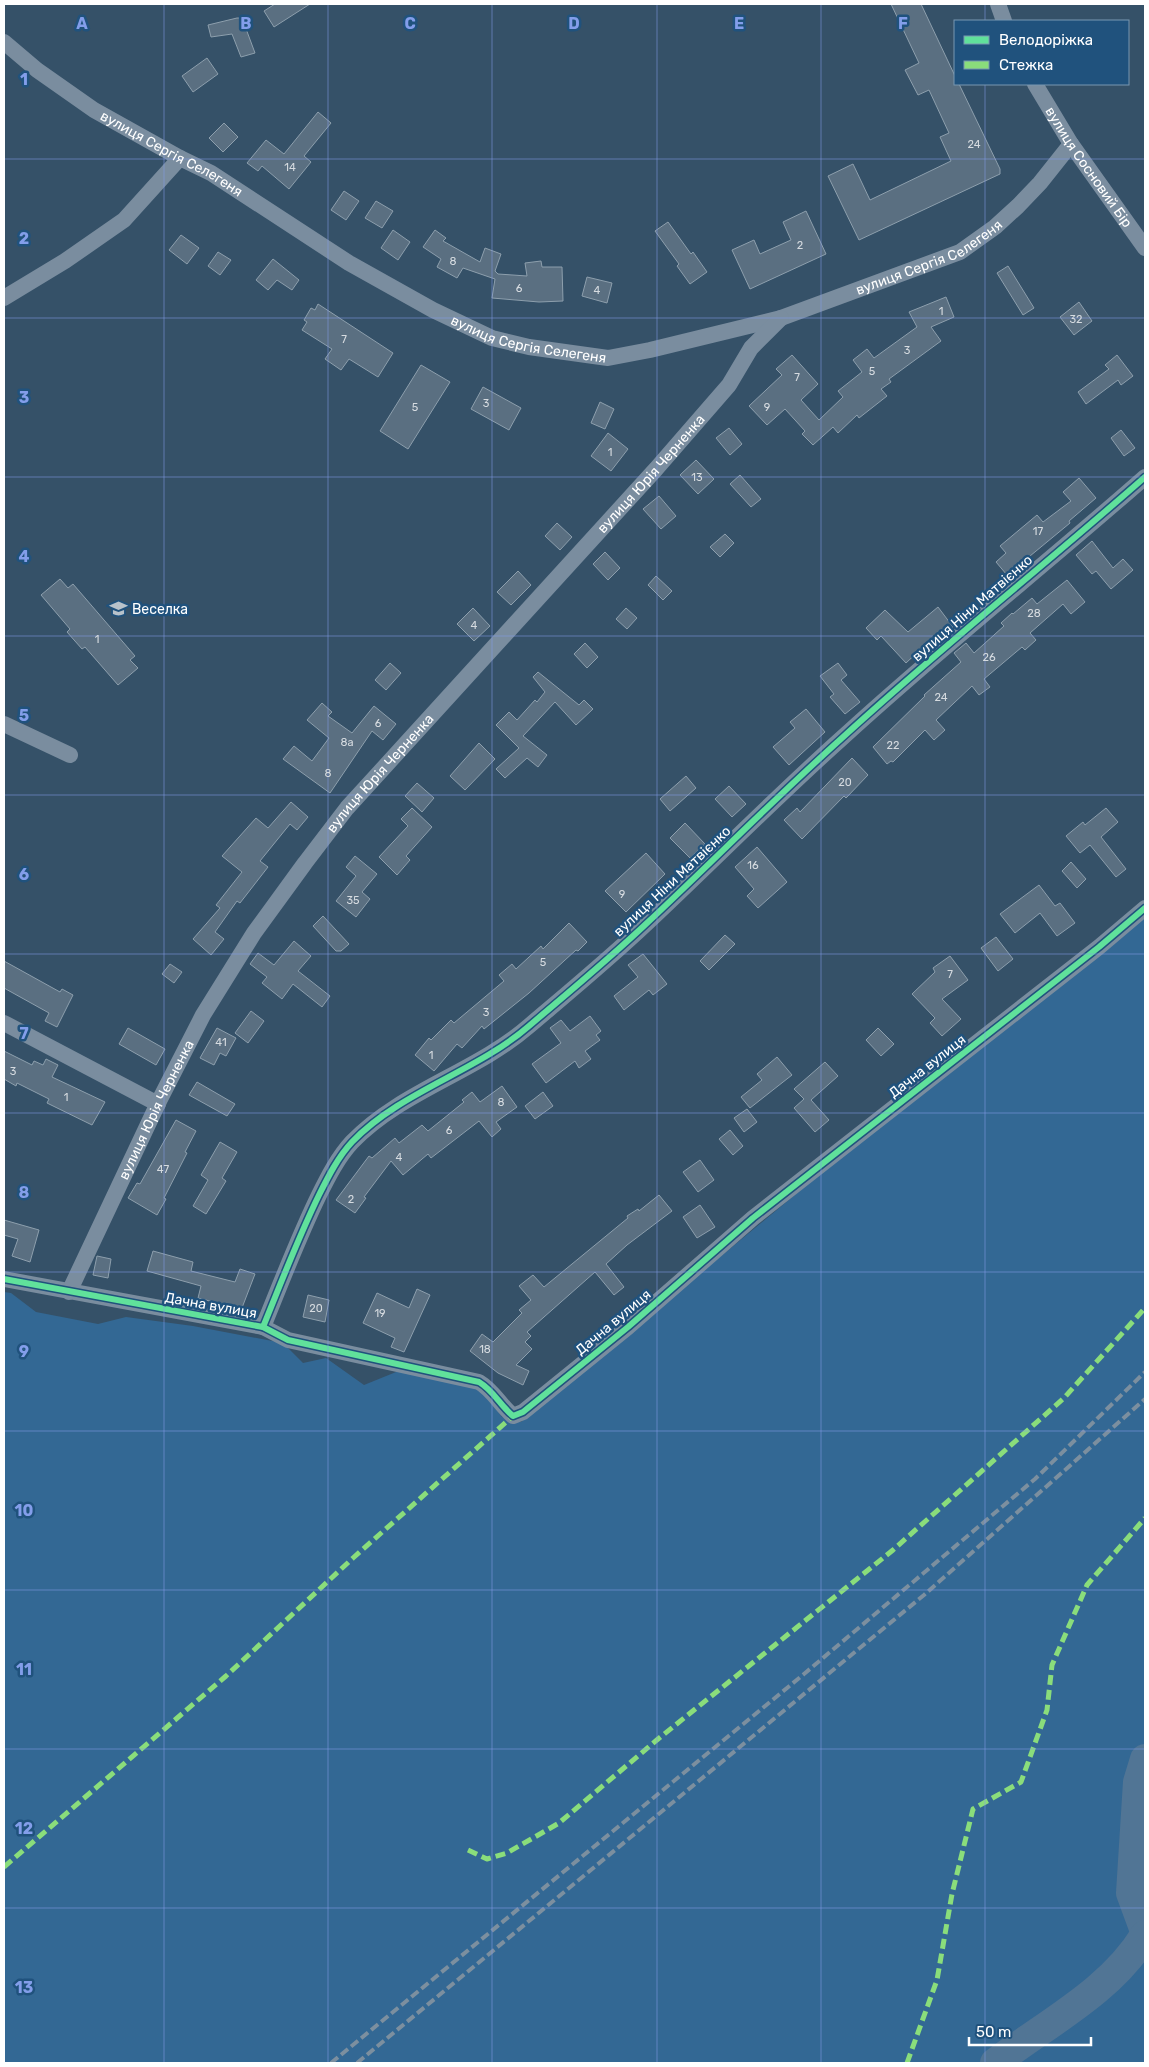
<svg xmlns="http://www.w3.org/2000/svg" width="1149" height="2067" font-family="Rubik,sans-serif">
  <style>
    .green { fill: #336894 }
    .lines { fill: none; stroke-linecap: round; stroke-linejoin: round }
    .river { stroke: #517595; stroke-width: 30 }
    .building { fill: #5a6f81; stroke: #8d9fad }
    .minor { stroke: #7a8d9f; stroke-width: 16 }
    .rail { stroke: #7c8f9f; stroke-width: 4; stroke-dasharray: 9 4; stroke-linecap: butt }
    .quiet { stroke: #8add7b; stroke-width: 5; stroke-dasharray: 10 5; stroke-linecap: butt }
    .cycleway-casing { stroke: #20527d; stroke-width: 9 }
    .cycleway { stroke: #60e19b; stroke-width: 6 }
    .grid { fill: none; stroke: #839eea; stroke-width: 1; stroke-opacity: 0.55 }
    .labels { text-anchor: middle; stroke-width: 5; stroke-linejoin: round; paint-order: stroke }
    .number-label { font-size: 11px; fill: #d6dbe0 }
    .street-label { font-size: 14px; fill: #fff; stroke: #20527d }
    .poi-label { font-size: 14px; fill: #fff; stroke: #20527d; text-anchor: start }
    .grid-label { font-size: 16px; text-anchor: middle; font-weight: bold; fill: #839eea; stroke: #20527d; stroke-width: 5; stroke-linejoin: round; paint-order: stroke }
  </style>
  <rect width="100%" height="100%" fill="#355168"/>
  <!-- green -->
  <polygon class="green" points="1145,911 1145,2063 4,2063 4,1292 11,1293 36,1312 98,1324 126,1317 193,1326 283,1343 303,1363 326,1358 364,1385 401,1370 483,1390 502,1417 521,1422 878,1126"/>
  <g class="lines">
    <!-- river -->
    <g class="river">
      <polyline points="1145,1759 1138,1782 1131,1893 1145,1931"/>
      <path d="M995,2063C1047,2023 1110,1992 1145,1935"/>
    </g>
  </g>
  <!-- building -->
  <g class="building">
    <polygon points="275,4 310,4 274,27 264,11"/>
    <polygon points="891,4 921,4 955,76 955,84 959,84 1000,169 1000,174 859,240 828,176 853,164 870,200 951,161 940,137 949,133 929,90 918,95 905,70 919,63"/>
    <polygon points="237,18 242,18 255,53 241,57 232,34 211,37 208,25"/>
    <polygon points="207,58 218,74 193,92 182,76"/>
    <polygon points="318,112 331,123 304,156 311,162 289,189 262,166 258,171 247,163 266,140 284,154"/>
    <polygon points="224,123 238,137 223,152 209,138"/>
    <polygon points="344,191 359,201 346,220 331,210"/>
    <polygon points="376,201 393,211 382,228 365,218"/>
    <polygon points="806,211 826,254 750,289 732,250 754,240 760,254 791,240 783,222"/>
    <polygon points="668,222 691,254 693,252 707,272 690,284 677,266 679,264 655,231"/>
    <polygon points="393,230 410,242 398,260 381,248"/>
    <polygon points="435,230 446,238 443,241 480,262 485,248 501,254 495,271 498,274 527,276 525,263 541,261 542,267 562,267 563,301 539,302 492,298 495,279 463,268 457,278 437,267 441,259 423,247"/>
    <polygon points="181,235 199,248 187,264 169,250"/>
    <polygon points="218,252 231,260 220,275 208,266"/>
    <polygon points="273,259 299,280 292,290 277,280 268,290 256,280"/>
    <polygon points="1008,266 1034,308 1023,315 997,273"/>
    <polygon points="587,277 612,283 607,303 582,296"/>
    <polygon points="946,297 954,317 931,327 941,341 889,379 891,382 881,389 887,396 859,418 857,415 838,433 833,427 813,445 802,434 805,431 785,409 767,425 749,406 782,375 776,369 792,355 818,384 801,400 819,420 843,397 838,391 862,372 853,360 867,349 874,358 917,327 909,312"/>
    <polygon points="1079,302 1092,321 1074,335 1060,317"/>
    <polygon points="318,304 393,353 378,377 349,359 341,370 325,359 332,349 302,330 307,322 304,320 311,308 315,310"/>
    <polygon points="1117,355 1133,376 1121,385 1118,380 1086,404 1078,392 1109,369 1105,365"/>
    <polygon points="421,365 450,382 408,449 380,431"/>
    <polygon points="483,387 521,408 509,430 471,409"/>
    <polygon points="600,402 614,409 605,429 591,423"/>
    <polygon points="729,428 742,444 730,455 716,438"/>
    <polygon points="1121,430 1135,448 1124,456 1111,438"/>
    <polygon points="608,433 628,449 611,471 591,456"/>
    <polygon points="696,460 714,479 698,494 680,475"/>
    <polygon points="740,475 761,499 751,507 730,484"/>
    <polygon points="1079,478 1096,498 1069,521 1070,523 1007,575 996,562 1006,553 1000,546 1037,515 1043,522 1071,501 1063,492"/>
    <polygon points="659,496 676,516 661,529 643,509"/>
    <polygon points="557,523 572,537 560,550 545,536"/>
    <polygon points="725,534 734,543 720,557 710,547"/>
    <polygon points="1092,541 1113,568 1123,559 1133,570 1111,589 1096,571 1092,574 1076,555"/>
    <polygon points="605,552 620,568 608,580 593,564"/>
    <polygon points="518,571 531,585 511,605 497,592"/>
    <polygon points="656,576 672,591 663,600 648,585"/>
    <polygon points="60,579 68,588 73,584 135,656 130,660 138,668 118,685 85,647 82,649 67,632 70,629 41,595"/>
    <polygon points="1067,580 1085,602 1071,614 1063,604 1030,633 1036,640 1025,650 1022,647 984,679 990,687 979,695 972,686 936,720 945,730 934,740 925,730 893,762 891,761 887,764 873,747 925,696 924,695 961,662 954,653 966,643 974,653 1004,626 1001,623 1012,613 1013,614 1032,598 1037,604"/>
    <polygon points="938,607 953,627 941,637 937,634 906,663 881,636 877,640 866,628 885,610 908,632"/>
    <polygon points="473,608 490,626 474,641 457,624"/>
    <polygon points="626,608 637,618 627,629 616,619"/>
    <polygon points="585,643 598,657 587,668 574,654"/>
    <polygon points="390,663 401,673 386,690 375,680"/>
    <polygon points="838,663 847,675 841,680 860,702 845,714 830,697 834,694 820,676"/>
    <polygon points="538,672 579,705 584,700 593,709 576,725 555,702 523,736 547,755 538,767 527,758 505,778 496,769 519,748 496,725 509,712 517,720 535,700 537,702 545,692 533,677"/>
    <polygon points="322,703 332,712 328,716 352,733 374,706 396,724 383,740 372,731 330,793 283,759 294,746 312,761 329,738 307,720"/>
    <polygon points="806,709 825,732 789,765 773,747 795,728 790,722"/>
    <polygon points="479,743 495,759 465,790 450,776"/>
    <polygon points="852,758 868,775 846,798 844,796 802,839 784,820 797,808 800,812"/>
    <polygon points="686,776 696,788 670,811 660,799"/>
    <polygon points="417,783 434,798 422,812 405,796"/>
    <polygon points="729,786 746,804 732,817 715,799"/>
    <polygon points="291,802 308,817 297,830 290,824 260,861 268,867 240,903 237,901 215,932 224,939 211,955 193,939 220,908 216,905 242,872 222,856 256,818 268,828"/>
    <polygon points="412,808 432,827 406,856 410,860 397,875 379,857 408,826 401,819"/>
    <polygon points="1106,808 1118,822 1101,837 1126,869 1116,877 1090,845 1080,853 1066,836 1083,822 1085,825"/>
    <polygon points="685,823 705,844 690,858 670,838"/>
    <polygon points="757,847 787,882 758,908 747,896 754,889 735,867"/>
    <polygon points="646,853 665,874 626,912 605,891"/>
    <polygon points="355,856 377,874 362,892 370,899 356,917 336,901 356,876 346,867"/>
    <polygon points="1071,862 1086,879 1077,888 1062,871"/>
    <polygon points="1039,885 1055,906 1060,903 1075,923 1057,936 1040,913 1015,933 1000,914"/>
    <polygon points="323,916 349,944 341,951 336,951 313,926"/>
    <polygon points="569,923 587,942 578,951 576,950 529,993 484,1029 482,1026 462,1048 457,1044 434,1071 415,1055 429,1038 431,1040 451,1020 454,1023 504,981 499,975 512,964 516,969 541,946 543,949"/>
    <polygon points="725,935 735,944 709,970 700,961"/>
    <polygon points="996,937 1013,959 998,971 981,948"/>
    <polygon points="294,941 311,956 298,971 330,996 322,1007 293,984 282,999 262,983 267,977 250,964 258,953 274,965"/>
    <polygon points="643,954 667,984 653,995 649,990 624,1010 614,996 638,977 628,965"/>
    <polygon points="950,956 968,980 942,999 961,1019 942,1036 930,1023 935,1018 912,994 935,972 933,968"/>
    <polygon points="4,961 60,992 62,989 73,995 57,1027 45,1021 49,1013 4,988"/>
    <polygon points="170,964 182,972 174,983 162,974"/>
    <polygon points="251,1011 264,1021 248,1043 235,1033"/>
    <polygon points="590,1016 601,1031 596,1035 600,1040 585,1051 591,1059 579,1068 575,1061 546,1083 532,1064 561,1043 550,1028 561,1020 570,1031"/>
    <polygon points="128,1028 165,1049 156,1065 119,1044"/>
    <polygon points="217,1028 236,1038 226,1056 220,1053 214,1065 200,1058"/>
    <polygon points="878,1028 894,1044 881,1056 866,1040"/>
    <polygon points="4,1051 32,1065 34,1061 43,1065 46,1059 58,1065 52,1077 105,1102 92,1125 47,1103 49,1099 17,1083 16,1086 4,1079"/>
    <polygon points="777,1057 792,1075 750,1108 741,1097 762,1080 757,1074"/>
    <polygon points="825,1062 838,1076 811,1100 829,1120 815,1132 794,1108 804,1099 794,1089"/>
    <polygon points="197,1082 235,1104 227,1116 189,1095"/>
    <polygon points="502,1086 517,1107 496,1122 501,1129 492,1137 479,1121 431,1158 428,1154 403,1175 391,1161 364,1197 366,1198 355,1213 336,1200 369,1156 372,1158 395,1138 399,1143 422,1125 428,1131 464,1102 462,1100 472,1092 480,1102"/>
    <polygon points="543,1092 553,1106 535,1119 525,1106"/>
    <polygon points="747,1109 757,1122 744,1132 734,1118"/>
    <polygon points="176,1120 196,1131 185,1152 187,1153 164,1198 166,1199 157,1215 128,1198 137,1183 140,1184"/>
    <polygon points="730,1130 743,1146 733,1155 719,1139"/>
    <polygon points="220,1142 237,1152 222,1178 226,1181 206,1214 193,1206 208,1180 201,1175"/>
    <polygon points="700,1160 714,1180 698,1192 683,1172"/>
    <polygon points="659,1195 672,1211 627,1245 606,1264 624,1287 614,1295 595,1272 527,1332 531,1336 525,1342 532,1349 516,1365 529,1371 523,1385 498,1373 470,1351 482,1334 493,1342 522,1313 519,1310 531,1300 519,1286 533,1275 544,1287 628,1218 627,1216 638,1209 639,1211"/>
    <polygon points="700,1205 715,1227 697,1238 683,1217"/>
    <polygon points="4,1220 39,1230 30,1262 12,1256 18,1239 4,1235"/>
    <polygon points="153,1251 193,1262 191,1271 235,1282 240,1269 255,1274 240,1313 228,1310 229,1306 198,1298 201,1286 147,1271"/>
    <polygon points="97,1256 111,1259 108,1278 93,1275"/>
    <polygon points="417,1289 430,1295 404,1352 391,1347 395,1338 363,1323 377,1293 409,1308"/>
    <polygon points="308,1295 329,1300 325,1322 303,1317"/>
  </g>
  <g class="lines">
    <!-- minor -->
    <g class="minor">
      <polyline points="998,4 1004,21"/>
      <path id="s1" d="M4,42L37,70L94,110L180,158L211,173L349,263L433,310L492,338L529,347L608,358L650,350L781,318L960,252L995,227L1018,206L1040,183L1071,144"/>
      <path id="s2" d="M1035,84L1071,144L1145,248"/>
      <polyline points="4,298 65,261 124,220 180,158"/>
      <polyline points="4,724 70,755"/>
      <polyline points="4,1023 158,1104"/>
      <path d="M4,1279L263,1327L288,1340L479,1382C494,1391 499,1404 513,1416L523,1412L628,1327L753,1218L1099,947L1145,908"/>
      <path id="s3" d="M69,1292L160,1099L203,1015L254,933L305,863L347,808L656,469L729,385L751,348L781,318"/>
      <path d="M263,1327C281,1283 298,1238 319,1195C328,1177 338,1157 352,1142C401,1091 476,1072 529,1026C569,992 609,959 647,923C712,862 775,798 842,738C940,648 1045,565 1145,477"/>
    </g>
    <!-- rail -->
    <g class="rail">
      <polyline points="331,2063 804,1674 1035,1479 1145,1372"/>
      <polyline points="357,2063 924,1595 1145,1399"/>
    </g>
    <!-- quiet -->
    <g class="quiet">
      <polyline points="468,1850 487,1859 507,1853 559,1823 658,1739 893,1550 1064,1398 1145,1308"/>
      <polyline points="4,1867 226,1676 353,1558 513,1416"/>
      <polyline points="907,2063 937,1980 952,1894 973,1809 1021,1782 1047,1710 1052,1665 1087,1585 1145,1518"/>
    </g>
    <defs>
      <g id="cycleway">
        <path d="M4,1279L263,1327L288,1340L479,1382C494,1391 499,1404 513,1416L523,1412L628,1327L753,1218L1099,947L1145,908"/>
        <path d="M263,1327C281,1283 298,1238 319,1195C328,1177 338,1157 352,1142C401,1091 476,1072 529,1026C569,992 609,959 647,923C712,862 775,798 842,738C940,648 1045,565 1145,477"/>
      </g>
    </defs>
    <!-- cycleway casing -->
    <use href="#cycleway" class="cycleway-casing"/>
    <!-- cycleway -->
    <use href="#cycleway" class="cycleway"/>
  </g>
  <!-- grid -->
  <path class="grid" d="M164,4V2063M328,4V2063M492,4V2063M657,4V2063M821,4V2063M985,4V21M985,84V2063M4,159H1145M4,318H1145M4,477H1145M4,636H1145M4,795H1145M4,954H1145M4,1113H1145M4,1272H1145M4,1431H1145M4,1590H1145M4,1749H1145M4,1908H1145"/>
  <!-- icons -->
  <defs>
    <symbol id="school-bare" viewBox="-9 -9 18 18"><path d="M0-5L7-2L0 1L-7-2ZM-4 1L0 2.5L4 1V4Q0 6-4 4Z" fill="#b8c2ca" stroke="#20527d" stroke-width="2.5" paint-order="stroke"/></symbol>
  </defs>
  <g fill-rule="evenodd">
    <use href="#school-bare" x="106" y="596" width="25" height="25"/>
  </g>
  <g class="labels">
    <!-- number labels -->
    <g class="number-label">
      <text x="974" y="148">24</text>
      <text x="290" y="171">14</text>
      <text x="800" y="249">2</text>
      <text x="453" y="265">8</text>
      <text x="519" y="292">6</text>
      <text x="597" y="294">4</text>
      <text x="941" y="315">1</text>
      <text x="1076" y="323">32</text>
      <text x="344" y="343">7</text>
      <text x="907" y="354">3</text>
      <text x="872" y="375">5</text>
      <text x="797" y="381">7</text>
      <text x="486" y="407">3</text>
      <text x="415" y="411">5</text>
      <text x="767" y="411">9</text>
      <text x="610" y="456">1</text>
      <text x="697" y="481">13</text>
      <text x="1038" y="535">17</text>
      <text x="1034" y="617">28</text>
      <text x="474" y="629">4</text>
      <text x="97" y="643">1</text>
      <text x="989" y="661">26</text>
      <text x="941" y="701">24</text>
      <text x="378" y="727">6</text>
      <text x="347" y="746">8а</text>
      <text x="893" y="749">22</text>
      <text x="328" y="777">8</text>
      <text x="845" y="786">20</text>
      <text x="753" y="869">16</text>
      <text x="622" y="898">9</text>
      <text x="353" y="904">35</text>
      <text x="543" y="966">5</text>
      <text x="950" y="978">7</text>
      <text x="486" y="1016">3</text>
      <text x="221" y="1046">41</text>
      <text x="431" y="1059">1</text>
      <text x="13" y="1075">3</text>
      <text x="66" y="1101">1</text>
      <text x="501" y="1106">8</text>
      <text x="449" y="1134">6</text>
      <text x="399" y="1161">4</text>
      <text x="163" y="1173">47</text>
      <text x="351" y="1203">2</text>
      <text x="316" y="1312">20</text>
      <text x="380" y="1317">19</text>
      <text x="485" y="1353">18</text>
    </g>
    <!-- street labels -->
    <g class="street-label">
      <text dy="5" stroke="none"><textPath href="#s1" startOffset="202">вулиця Сергія Селегеня</textPath></text>
      <text dy="5" stroke="none"><textPath href="#s2" startOffset="99">вулиця Сосновий Бір</textPath></text>
      <text dy="5" stroke="none"><textPath href="#s1" startOffset="1028">вулиця Сергія Селегеня</textPath></text>
      <text dy="5" stroke="none"><textPath href="#s1" startOffset="608">вулиця Сергія Селегеня</textPath></text>
      <text dy="5" stroke="none"><textPath href="#s3" startOffset="1012">вулиця Юрія Черненка</textPath></text>
      <text transform="translate(972 608) rotate(-41)" y="5">вулиця Ніни Матвієнко</text>
      <text dy="5" stroke="none"><textPath href="#s3" startOffset="608">вулиця Юрія Черненка</textPath></text>
      <text transform="translate(672 881) rotate(-43)" y="5">вулиця Ніни Матвієнко</text>
      <text transform="translate(927 1066) rotate(-38)" y="5">Дачна вулиця</text>
      <text dy="5" stroke="none"><textPath href="#s3" startOffset="202">вулиця Юрія Черненка</textPath></text>
      <text transform="translate(211 1305) rotate(10)" y="5">Дачна вулиця</text>
      <text transform="translate(613 1322) rotate(-40)" y="5">Дачна вулиця</text>
    </g>
    <!-- poi labels -->
    <g class="poi-label">
      <text x="132" y="614">Веселка</text>
    </g>
  </g>
  <g class="grid-label">
    <text x="82" y="29">A</text>
    <text x="246" y="29">B</text>
    <text x="410" y="29">C</text>
    <text x="574" y="29">D</text>
    <text x="739" y="29">E</text>
    <text x="903" y="29">F</text>
    <text x="24" y="85">1</text>
    <text x="24" y="244">2</text>
    <text x="24" y="403">3</text>
    <text x="24" y="562">4</text>
    <text x="24" y="721">5</text>
    <text x="24" y="880">6</text>
    <text x="24" y="1039">7</text>
    <text x="24" y="1198">8</text>
    <text x="24" y="1357">9</text>
    <text x="24" y="1516">10</text>
    <text x="24" y="1675">11</text>
    <text x="24" y="1834">12</text>
    <text x="24" y="1993">13</text>
  </g>
  <!-- border -->
  <rect width="1149" height="2067" fill="none" stroke="#ffffff" stroke-width="10"/>
  <!-- legend -->
  <rect x="954" y="20" width="175" height="65" fill="#20527d" stroke="#7997b1"/>
  <rect x="964" y="36" width="25" height="8" fill="#60e19b" stroke="#7997b1"/>
  <text x="999" y="45" font-size="15" fill="#ffffff">Велодоріжка</text>
  <rect x="964" y="61" width="25" height="8" fill="#8add7b" stroke="#7997b1"/>
  <text x="999" y="70" font-size="15" fill="#ffffff">Стежка</text>
  <!-- scale -->
  <path d="M969 2037v8h122v-8" fill="none" stroke="#ffffff" stroke-width="2.5"/>
  <text x="976" y="2037" font-size="15" fill="#ffffff" stroke="#20527d" stroke-width="4" paint-order="stroke">50 m</text>
</svg>
